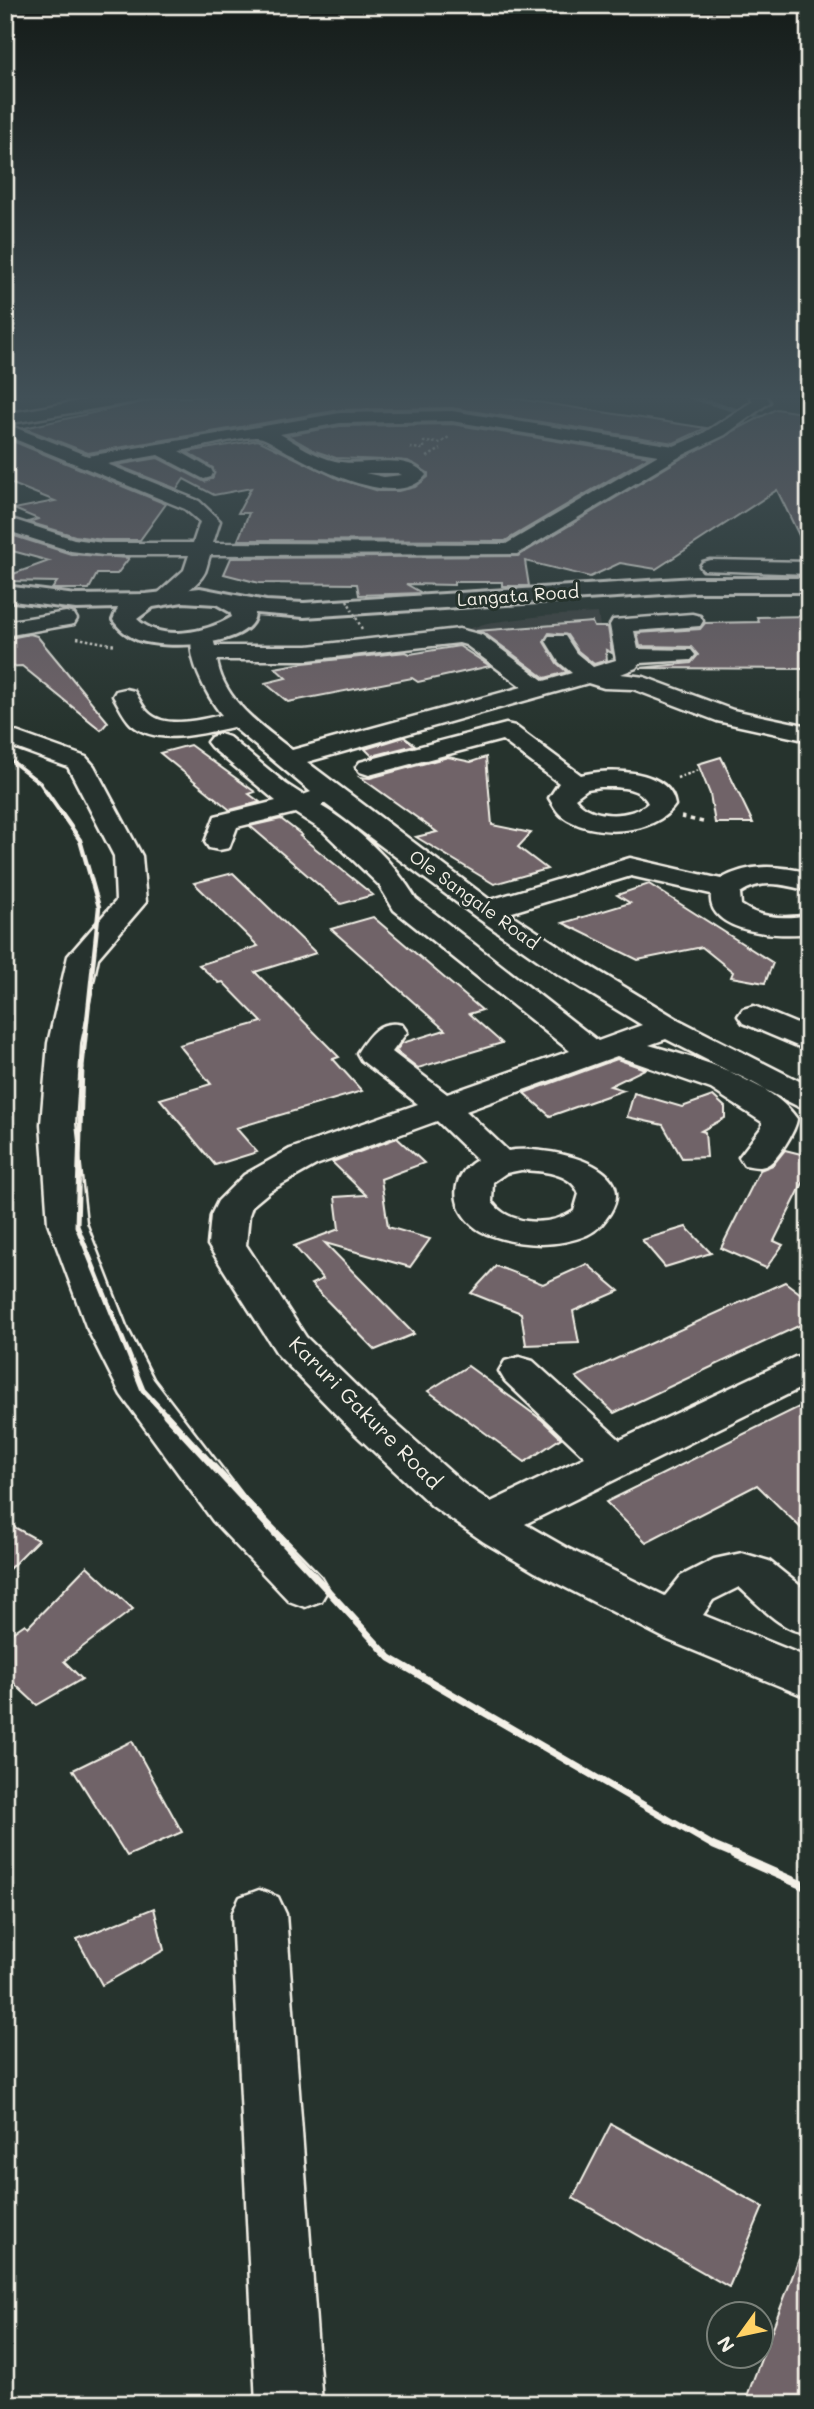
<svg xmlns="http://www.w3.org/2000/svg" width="814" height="2409" font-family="Mali,sans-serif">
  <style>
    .built { fill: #3c423f }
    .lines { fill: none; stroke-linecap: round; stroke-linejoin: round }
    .stream { stroke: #90a1a2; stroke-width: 4.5 }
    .building { fill: #706468; stroke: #f4f1e8; stroke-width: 2 }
    .minor-casing { stroke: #f4f1e8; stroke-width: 5 }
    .major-casing { stroke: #f4f1e8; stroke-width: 6 }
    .path-far1 { stroke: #f4f1e8; stroke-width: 2.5; stroke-dasharray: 2.5 2.5; stroke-linecap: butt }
    .path { stroke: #f4f1e8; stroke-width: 3.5; stroke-dasharray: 4.5 4.5; stroke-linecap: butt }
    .minor { fill: #26332d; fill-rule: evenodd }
    .major { fill: #26332d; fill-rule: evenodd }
    .rail-far4 { stroke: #f4f1e8; stroke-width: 3.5 }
    .rail-far3 { stroke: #f4f1e8; stroke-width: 4.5 }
    .rail-far2 { stroke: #f4f1e8; stroke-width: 5 }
    .rail-far1 { stroke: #f4f1e8; stroke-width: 7 }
    .rail { stroke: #f4f1e8; stroke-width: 9 }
    .path-bridge { stroke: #f4f1e8; stroke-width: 2.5; stroke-dasharray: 2.5 2.5; stroke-linecap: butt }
    .labels { text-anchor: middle; stroke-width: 6; stroke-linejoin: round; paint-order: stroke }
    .far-street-label { font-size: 18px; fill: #f4f1e8; stroke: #26332d }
    .street-label { font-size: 21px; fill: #f4f1e8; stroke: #26332d }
  </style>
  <rect width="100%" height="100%" fill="#26332d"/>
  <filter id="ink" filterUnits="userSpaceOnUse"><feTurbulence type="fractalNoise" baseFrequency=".0143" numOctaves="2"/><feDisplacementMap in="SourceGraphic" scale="14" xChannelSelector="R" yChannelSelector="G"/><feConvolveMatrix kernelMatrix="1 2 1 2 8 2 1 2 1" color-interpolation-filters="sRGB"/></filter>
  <g filter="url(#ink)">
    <!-- built -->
    <polygon class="built" points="598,613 605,660 549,675 468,629 487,623 542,616"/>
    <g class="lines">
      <!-- stream -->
      <polyline class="stream" points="691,397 770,420"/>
    </g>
    <!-- building -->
    <g class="building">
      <polygon points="165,397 505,397 706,428 674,443 452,408 340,410 88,453 24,428"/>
      <polygon points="776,409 809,414 809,427 798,435 809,437 809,556 777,490 656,569 620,563 590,577 525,561 529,586 502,586 502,582 454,582 454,585 406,584 422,593 359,595 357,584 259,583 224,574 231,558 518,556 682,458"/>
      <polygon points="452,424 650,456 505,541 238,540 249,513 238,513 251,488 214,495 184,479 177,489 116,465 158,458 205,482 213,478 213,468 187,452 258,440 339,479 379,491 398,491 415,487 428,477 428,473 408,461 336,458 315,451 287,435 340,426"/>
      <polygon points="5,438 166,504 140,540 103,540 75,536 28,522 38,519 14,509 55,501 5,481"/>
      <polygon points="5,533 71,554 129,558 117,574 97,574 89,589 52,589 57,582 5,581 5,577 49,561 5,549"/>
      <polygon points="809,616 809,669 640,668 691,663 698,655 691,647 640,646 637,633 700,629 705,623 759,622 757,617"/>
      <polygon points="592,622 594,627 608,627 612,653 606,650 607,660 594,664 578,651 567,635 549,633 544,642 557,663 567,672 545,678 484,633 476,631"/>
      <polygon points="30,634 37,636 108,722 101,730 22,666 5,667 5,642 10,638"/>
      <polygon points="459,646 490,666 418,682 412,678 288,702 265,683 286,678 275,668 303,663 406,652 410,654"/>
      <polygon points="404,737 415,745 372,756 365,749"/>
      <polygon points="190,745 255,792 249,794 260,802 230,810 160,753"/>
      <polygon points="448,757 471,762 486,757 492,825 531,833 518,847 547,869 494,884 416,837 437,832 360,777 370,778"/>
      <polygon points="721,757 753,823 715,823 710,794 698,764"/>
      <polygon points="281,819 302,835 300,836 373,895 341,904 250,826"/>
      <polygon points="233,873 316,953 255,972 339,1057 333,1059 362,1091 236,1128 257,1152 215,1165 160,1099 211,1084 179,1045 262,1022 223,982 219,983 199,965 258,946 194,883"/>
      <polygon points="649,884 773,963 765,983 731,977 733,972 702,947 638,960 563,923 630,903 617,895"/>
      <polygon points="373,917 482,1010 469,1014 502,1043 418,1068 396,1051 402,1043 445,1030 331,929"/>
      <polygon points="617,1059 645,1069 610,1086 624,1090 550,1116 524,1093"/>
      <polygon points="634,1093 682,1107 713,1096 725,1107 725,1118 701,1131 705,1132 707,1157 682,1158 663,1125 627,1117"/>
      <polygon points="397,1138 424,1163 381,1179 388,1227 430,1239 410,1267 325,1243 414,1334 375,1350 311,1284 323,1279 294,1246 339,1229 335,1197 366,1195 332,1162"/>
      <polygon points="785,1150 809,1156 809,1171 774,1241 783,1245 766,1268 721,1248 760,1170 773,1165"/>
      <polygon points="686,1227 711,1253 665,1267 642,1240"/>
      <polygon points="587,1264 619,1291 573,1311 579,1343 526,1345 521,1313 471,1293 496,1266 543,1284"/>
      <polygon points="785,1282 809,1300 809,1321 614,1413 576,1377"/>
      <polygon points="468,1366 542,1420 561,1438 525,1462 428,1391"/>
      <polygon points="809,1402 809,1536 757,1485 646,1542 606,1502"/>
      <polygon points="5,1522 38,1540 5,1573"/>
      <polygon points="87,1566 133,1609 64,1661 82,1679 37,1705 5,1675 5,1638 25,1624 28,1627"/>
      <polygon points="132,1741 182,1832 127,1856 73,1770"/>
      <polygon points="154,1908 164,1950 102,1985 77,1939"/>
      <polygon points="611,2124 763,2207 729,2287 573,2198"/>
      <polygon points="807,2238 809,2239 809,2404 744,2404"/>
    </g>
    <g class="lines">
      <defs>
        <g id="minor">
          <path d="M102,397H143L135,402L6,424L88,456L340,413L452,411L674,446L702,434L753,401L750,397H767L770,402L725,435L681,456L517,554L210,555C208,561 207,567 205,572C198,586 173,604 158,601L155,596L184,570L189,555H103L71,551L5,530V517L74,539L103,543H193L200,522L185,509L5,435V414ZM452,421L658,455L506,544L213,543L220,521L199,501L107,464L158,455L204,479L211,477L213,473L211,469L179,451C197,448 242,436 258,437C268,438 282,450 292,454C321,470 399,510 426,475C406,450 362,468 335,461C316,457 296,443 280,434L340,423ZM365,473H398L402,475L384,477Z"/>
          <polygon points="710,560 809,562 809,574 703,570 700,566 703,562"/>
          <polygon points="66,612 74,614 77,619 74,624 5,636 5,622"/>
          <path d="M692,614L700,616L703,621L700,626L634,631L638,649L691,650L695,655L691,660L640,663L636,668L621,674L644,677L733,710L809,726V741L717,721L633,689L604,688L588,683L307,762L490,900L630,858L721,879C749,863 779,865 809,873V891C785,885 762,878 740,893L741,905C761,919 785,919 809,915V933C783,937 706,934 711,894L631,876L509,913L580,960L679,1020L809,1086V1109L797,1106L666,1039L649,1045C695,1058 769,1078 797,1119C796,1130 777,1161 767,1165C759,1169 752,1166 744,1165L739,1157L762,1127V1122L711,1089L617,1056L466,1111L508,1151C539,1145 642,1162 610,1213C603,1223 598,1230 587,1235C556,1248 519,1246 487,1234C454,1220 443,1180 477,1160L437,1121L316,1165L270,1191L252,1206L249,1215L246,1245L306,1337L385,1414L464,1484L491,1502L585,1457L505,1381L499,1371L505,1361L519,1357L533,1361L620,1440L795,1357L809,1353V1384L525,1524L567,1548L665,1596L681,1576L714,1559L742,1553L769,1561L809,1593V1631C788,1638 755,1601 739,1587L713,1600L703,1615L809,1658V1698L668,1640L535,1572L484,1542L432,1506L355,1434L278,1355L208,1245L211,1215L218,1201L244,1175L290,1149L418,1104L361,1060L357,1053C369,1035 379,1019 402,1025L407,1032L392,1052L447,1094L570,1051L394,910L379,885L323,831L295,813L237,827L229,848L219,850L209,848L205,842L215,816L276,801L211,747L207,742L211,737L220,734L229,737L286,784L303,795L311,792L233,727C204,733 156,747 131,724C123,716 119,705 113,696L116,691L125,689L134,691C139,698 143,709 150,714C167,729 202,719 222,715C208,698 182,651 195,632H211L215,646H308L459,629L482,635L544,681L572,673L559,662L546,641L549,636H565L576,653L593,667L616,660L610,625L613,620ZM459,643L466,645L522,687L292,750C262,726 223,701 217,660H308ZM324,803L476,917L558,974L642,1025L598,1041L416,899C394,862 358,828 321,806ZM521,1170C541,1171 571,1172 579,1194L574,1211C552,1226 510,1227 492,1202L493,1182L506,1173Z"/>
          <path d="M506,724L515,726L581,775C608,768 670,768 675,805C654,836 591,838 562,816C556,811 553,804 549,798L559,783L502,740L369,775L360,772L356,767L360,762ZM600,787C617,787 640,786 648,803C630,819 590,819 575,798L587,789Z"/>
          <polygon points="5,728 86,757 94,766 142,856 146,902 98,958 80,1043 75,1124 86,1223 126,1326 153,1379 245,1499 321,1577 328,1589 321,1601 305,1607 289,1601 213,1521 121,1395 86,1326 48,1223 41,1124 48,1043 68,956 116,901 114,856 68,767 5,744"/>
          <polygon points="754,1006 809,1029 809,1051 743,1023 738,1016 743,1009"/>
          <polygon points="259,1890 278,1897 286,1914 322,2404 256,2404 232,1914 240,1897"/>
        </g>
        <path id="major" d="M695,578H809V592H695L304,617L255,613C253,648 163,649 138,640C128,636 120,630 113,620L118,608L76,609L5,600V586L76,595L146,594L200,588L266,601L304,603ZM183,602L216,604L230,612L232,617C206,633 160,642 137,619L153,607Z"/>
      </defs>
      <!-- minor casing -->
      <use href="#minor" class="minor-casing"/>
      <!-- major casing -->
      <use href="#major" class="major-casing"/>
      <!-- path-far1 -->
      <g class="path-far1">
        <polyline points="410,448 424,449 424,442 441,443 449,437"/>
        <polyline points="427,457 441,449"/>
        <polyline points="77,638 116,645"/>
        <polyline points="677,778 699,770"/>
      </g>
      <!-- path -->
      <polyline class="path" points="681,817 703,822"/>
      <!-- minor -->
      <use href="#minor" class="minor"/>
      <!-- major -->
      <use href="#major" class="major"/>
      <!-- rail-far4 -->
      <polyline class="rail-far4" points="5,756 40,783 46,792"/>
      <!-- rail-far3 -->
      <polyline class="rail-far3" points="45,790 80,840 99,907 82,1069"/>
      <!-- rail-far2 -->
      <polyline class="rail-far2" points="82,1067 77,1226 143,1390 168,1417"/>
      <!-- rail-far1 -->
      <polyline class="rail-far1" points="166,1415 390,1658 714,1846 738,1856"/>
      <!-- rail -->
      <polyline class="rail" points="734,1855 809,1888"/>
      <!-- path-bridge -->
      <polyline class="path-bridge" points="347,600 362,629"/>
    </g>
  </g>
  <!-- sky -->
  <linearGradient id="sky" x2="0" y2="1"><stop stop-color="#151c19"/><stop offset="0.54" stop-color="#415057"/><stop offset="1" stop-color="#415057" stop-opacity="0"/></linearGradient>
  <rect width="814" height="735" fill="url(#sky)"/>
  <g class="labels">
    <!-- far-street labels -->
    <g class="far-street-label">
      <text transform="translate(518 596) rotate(-4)" y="6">Langata Road</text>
      <text transform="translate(474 900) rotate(36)" y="6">Ole Sangale Road</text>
    </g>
    <!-- street labels -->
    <g class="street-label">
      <text transform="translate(365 1413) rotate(45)" y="7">Karuri Gakure Road</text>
    </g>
  </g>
  <!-- margin -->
  <rect width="814" height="2409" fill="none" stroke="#26332d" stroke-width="28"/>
  <rect x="14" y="14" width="786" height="2381" fill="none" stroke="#f4f1e8" stroke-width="2.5" filter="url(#ink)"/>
  <!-- north arrow -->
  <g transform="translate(740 2335) rotate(237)"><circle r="33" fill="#26332d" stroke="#787f78" stroke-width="2"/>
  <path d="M0-5L12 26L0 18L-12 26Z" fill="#ffd166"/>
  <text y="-10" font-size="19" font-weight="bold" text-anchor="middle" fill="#f4f1e8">N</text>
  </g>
</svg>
